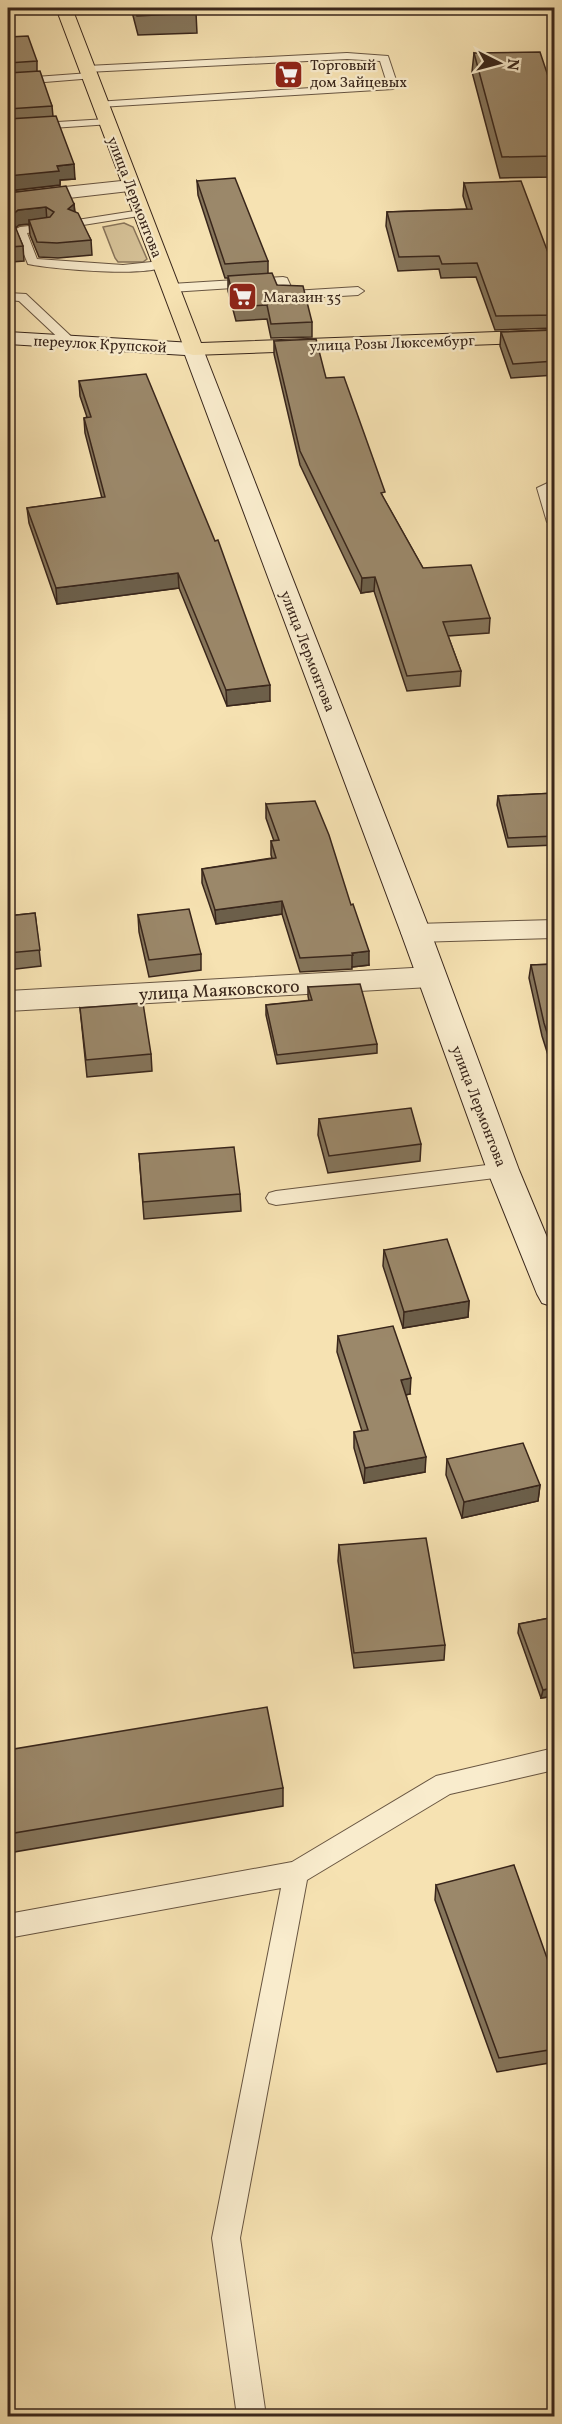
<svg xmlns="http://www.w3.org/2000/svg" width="562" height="2424" font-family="Vollkorn,serif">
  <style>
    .green { fill: #d6c298; stroke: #88745a; stroke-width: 1.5 }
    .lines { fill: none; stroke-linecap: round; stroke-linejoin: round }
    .lane-casing { stroke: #685541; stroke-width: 2 }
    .street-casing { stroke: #685541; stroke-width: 2 }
    .secondary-casing { stroke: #39261b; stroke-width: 2 }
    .primary-casing { stroke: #39261b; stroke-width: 2 }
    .lane { fill: #f9eccd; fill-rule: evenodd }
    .street { fill: #f9eccd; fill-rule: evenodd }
    .secondary { fill: #f9eccd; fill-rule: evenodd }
    .primary { fill: #f6e2b2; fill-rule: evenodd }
    .wall { fill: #85755b; stroke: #39261b; stroke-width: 1.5 }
    .shaded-wall { fill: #6c5f4a; stroke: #39261b; stroke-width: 1.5 }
    .building { fill: #9b886a; stroke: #39261b; stroke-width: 1.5 }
    .labels { text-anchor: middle; stroke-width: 4.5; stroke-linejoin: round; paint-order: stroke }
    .far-poi-label { font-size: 15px; fill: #39261b; stroke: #f9eccd; text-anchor: start }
    .far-street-label { font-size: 15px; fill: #39261b; stroke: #f9eccd }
    .street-label { font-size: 18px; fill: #39261b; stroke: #f9eccd }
  </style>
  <rect width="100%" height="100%" fill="#f6e2b2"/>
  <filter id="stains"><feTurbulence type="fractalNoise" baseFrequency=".00333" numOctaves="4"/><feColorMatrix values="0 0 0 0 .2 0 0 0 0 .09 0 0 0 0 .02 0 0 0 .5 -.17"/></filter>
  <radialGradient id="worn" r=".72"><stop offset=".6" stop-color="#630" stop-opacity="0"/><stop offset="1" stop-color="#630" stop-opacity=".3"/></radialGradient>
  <!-- green -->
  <polygon class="green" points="124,223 133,227 147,259 143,262 118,262 115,258 103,227"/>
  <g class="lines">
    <defs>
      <g id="lane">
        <polygon points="347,53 388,56 398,86 393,89 100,107 96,106 96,102 387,83 380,61 347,59 87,72 82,69 87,66"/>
        <polygon points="90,73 95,76 94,78 8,85 8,79"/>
        <polygon points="107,119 112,122 111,124 8,131 8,125"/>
        <polygon points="141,210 145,211 145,215 77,226 71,223 77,220"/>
        <path d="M47,224L53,227L51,229L27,233L37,259L123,265L161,261L167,265C152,278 50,269 28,264L14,230L20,227Z"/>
        <polygon points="283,277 287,278 293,291 358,287 364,291 358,295 289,299 285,298 279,285 171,292 165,288 171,284"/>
        <polygon points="8,293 26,294 75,340 77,343 75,346 67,346 19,301 8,300"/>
        <polygon points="554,480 554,489 551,490 554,501 554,526 547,522 537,488"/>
        <polygon points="503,1163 510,1165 513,1170 510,1175 503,1177 276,1205 269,1203 266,1198 269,1193 276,1191"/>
        <polygon points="554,1748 554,1770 450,1794 307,1880 240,2238 266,2416 237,2416 212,2238 281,1888 8,1938 8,1914 292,1862 436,1776"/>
      </g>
      <g id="street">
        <polygon points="131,180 138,182 140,186 138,190 8,205 8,193"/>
        <polygon points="554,920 554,938 416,942 406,940 401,933 406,926 416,924"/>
        <polygon points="430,967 441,970 445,977 441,984 430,987 8,1011 8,991"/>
      </g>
      <polygon id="secondary" points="8,332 193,343 200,345 203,349 431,933 519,1170 554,1254 554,1307 542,1303 537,1294 487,1170 401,933 185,355 8,344"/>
      <polygon id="primary" points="56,8 72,8 201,343 554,330 554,342 193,355 186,353"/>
    </defs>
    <!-- lane casing -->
    <use href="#lane" class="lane-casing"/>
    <!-- street casing -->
    <use href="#street" class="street-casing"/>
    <!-- secondary casing -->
    <use href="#secondary" class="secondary-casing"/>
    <!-- primary casing -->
    <use href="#primary" class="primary-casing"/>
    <!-- lane -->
    <use href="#lane" class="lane"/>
    <!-- street -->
    <use href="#street" class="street"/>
    <!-- secondary -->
    <use href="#secondary" class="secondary"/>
    <!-- primary -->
    <use href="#primary" class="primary"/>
  </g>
  <!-- wall -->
  <g class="wall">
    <polygon points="131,8 194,8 196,13 197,33 138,35"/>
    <polygon points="8,37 37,61 37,71 52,106 53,116 75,179 60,180 60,185 8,191 8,193 74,204 75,212 91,240 92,255 58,258 39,257 30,235 29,224 19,225 15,228 23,246 24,261 11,262 8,272"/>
    <polygon points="474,53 555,97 555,177 500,178 472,72"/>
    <polygon points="197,181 268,261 268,274 277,285 312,322 312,337 271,338 267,319 236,321 228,291 228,278 225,278 198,195"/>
    <polygon points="464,183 555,271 555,328 495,330 476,277 441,278 439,269 398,271 386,226 387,212 467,209 463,196"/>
    <polygon points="555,330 555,375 511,378 500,346 501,332"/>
    <polygon points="274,341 326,378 384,499 423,568 490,618 489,633 448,636 461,671 460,686 407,691 374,591 361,593 300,465 274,354"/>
    <polygon points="79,381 270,701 227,706 179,588 57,604 29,523 27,508 102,498 85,433 84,418 87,417 80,396"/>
    <polygon points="555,793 555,845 508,847 497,805 498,796"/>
    <polygon points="266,804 351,905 369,965 352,967 352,969 300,972 282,914 216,924 202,883 202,869 272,858 271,855 271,841 274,841 266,818"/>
    <polygon points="35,913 41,966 8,970 8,916"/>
    <polygon points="138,915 201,954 201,970 149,977 139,932"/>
    <polygon points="555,964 555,1077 542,1036 529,978 531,965"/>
    <polygon points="308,987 377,1044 377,1053 277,1064 266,1015 266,1005 309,1001 308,996"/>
    <polygon points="80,1008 151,1054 152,1071 87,1077"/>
    <polygon points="319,1119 421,1144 420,1161 328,1173 318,1135"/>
    <polygon points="139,1154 240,1194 241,1211 144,1219"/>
    <polygon points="384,1250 469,1301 468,1317 403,1328 383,1266"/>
    <polygon points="338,1336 410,1394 406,1395 425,1472 364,1483 354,1448 354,1432 362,1431 337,1352"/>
    <polygon points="447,1459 540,1485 538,1501 462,1518 446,1475"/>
    <polygon points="339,1545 445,1645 444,1660 354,1668 338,1561"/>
    <polygon points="555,1617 555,1696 541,1698 518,1633 519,1624"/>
    <polygon points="8,1750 283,1788 283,1806 8,1853"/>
    <polygon points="436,1885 553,1975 555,1975 555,2062 497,2072 435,1900"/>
  </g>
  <!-- shaded-wall -->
  <g class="shaded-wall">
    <polygon points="74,164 75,179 60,180 60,185 8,191 8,193 8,176 57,166"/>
    <polygon points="74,204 75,218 68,209"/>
    <polygon points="46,207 47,222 29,220 29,224 19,225 12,231 11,216 18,210"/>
    <polygon points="10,247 11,262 8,272 8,253"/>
    <polygon points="178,573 179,588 57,604 56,588"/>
    <polygon points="375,577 374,591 361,593 362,578"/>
    <polygon points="270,685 270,701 227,706 226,690"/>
    <polygon points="282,901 282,914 216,924 215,910"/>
    <polygon points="369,951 369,965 352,967 352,953"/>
    <polygon points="469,1301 468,1317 403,1328 404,1312"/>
    <polygon points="411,1378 410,1394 400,1396 401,1380"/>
    <polygon points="426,1457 425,1472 364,1483 365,1468"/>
    <polygon points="540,1485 538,1501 462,1518 464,1502"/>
    <polygon points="555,1687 555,1696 541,1698 543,1690"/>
  </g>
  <!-- building -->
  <g class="building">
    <polygon points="135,8 194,8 196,13 137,16"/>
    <polygon points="28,36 37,61 8,63 8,37"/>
    <polygon points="540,52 555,97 555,156 502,157 474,53"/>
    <polygon points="40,71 52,106 8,109 8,73"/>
    <polygon points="56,116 74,164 57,166 59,171 8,176 8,119"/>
    <polygon points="235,178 268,261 225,264 197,181"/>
    <polygon points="521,181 555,271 555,315 496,316 477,263 442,264 439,256 399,257 387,212 472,209 464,183"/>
    <polygon points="66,186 74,204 68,209 78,213 91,240 57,243 37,242 29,220 50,217 54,212 46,207 18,210 11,216 23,246 10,247 8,253 8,193"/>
    <polygon points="272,273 277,285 303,286 312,322 271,324 267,305 236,307 228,276"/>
    <polygon points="555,330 555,361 513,364 501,332"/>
    <polygon points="316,339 326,378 344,377 385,492 381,493 423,568 471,565 490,618 443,622 461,671 407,676 375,577 362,578 300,451 274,341"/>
    <polygon points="146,374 215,541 218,540 270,685 226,690 178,573 56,588 27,508 105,497 84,418 91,417 79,381"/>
    <polygon points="555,793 555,836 508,838 498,796"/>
    <polygon points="315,801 329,835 351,905 353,904 369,951 352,953 353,955 300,958 282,901 215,910 202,869 276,858 271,841 279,840 266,804"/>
    <polygon points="189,909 201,954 149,960 138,915"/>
    <polygon points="35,913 40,950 8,953 8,916"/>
    <polygon points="555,964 555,1058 544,1023 531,965"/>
    <polygon points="360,984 377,1044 277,1055 266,1005 312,1000 308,987"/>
    <polygon points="143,1003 151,1054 86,1060 80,1008"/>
    <polygon points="411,1108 421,1144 329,1156 319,1119"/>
    <polygon points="234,1147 240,1194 143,1202 139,1154"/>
    <polygon points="447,1239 469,1301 404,1312 384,1250"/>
    <polygon points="393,1326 411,1378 401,1380 426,1457 365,1468 354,1432 368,1430 338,1336"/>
    <polygon points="523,1443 540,1485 464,1502 447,1459"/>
    <polygon points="426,1538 445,1645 354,1653 339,1545"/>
    <polygon points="555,1617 555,1687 543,1690 519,1624"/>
    <polygon points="267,1707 283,1788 8,1834 8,1750"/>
    <polygon points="514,1865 553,1975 555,1975 555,2049 499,2058 436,1885"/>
  </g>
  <!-- icons -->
  <defs>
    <symbol id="supermarket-square" viewBox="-11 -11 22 22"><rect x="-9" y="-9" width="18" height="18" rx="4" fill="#8f2418" stroke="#f9eccd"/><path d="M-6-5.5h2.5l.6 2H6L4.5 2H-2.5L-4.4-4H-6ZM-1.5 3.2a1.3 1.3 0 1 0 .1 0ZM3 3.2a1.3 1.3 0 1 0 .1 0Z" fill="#fff"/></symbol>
  </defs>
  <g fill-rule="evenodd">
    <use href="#supermarket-square" x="272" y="58" width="33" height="33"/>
    <use href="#supermarket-square" x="226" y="280" width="33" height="33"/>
  </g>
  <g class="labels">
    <!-- far-poi labels -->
    <g class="far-poi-label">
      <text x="310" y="70">Торговый<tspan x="310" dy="17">дом Зайцевых</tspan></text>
      <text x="263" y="302">Магазин 35</text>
    </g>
    <!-- far-street labels -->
    <g class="far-street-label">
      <text transform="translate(135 197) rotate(69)" y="5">улица Лермонтова</text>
      <text transform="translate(392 343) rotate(-2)" y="5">улица Розы Люксембург</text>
      <text transform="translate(100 344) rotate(3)" y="5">переулок Крупской</text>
      <text transform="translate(308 651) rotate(69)" y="5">улица Лермонтова</text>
      <text transform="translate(479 1106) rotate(69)" y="5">улица Лермонтова</text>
    </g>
    <!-- street labels -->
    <g class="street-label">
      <text transform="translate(219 990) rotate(-3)" y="6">улица Маяковского</text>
    </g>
  </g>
  <!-- margin -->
  <rect width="562" height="2424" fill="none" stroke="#f6e2b2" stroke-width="30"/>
  <rect x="9" y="9" width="544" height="2406" fill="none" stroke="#39261b" stroke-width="3"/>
  <rect x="15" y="15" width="532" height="2394" fill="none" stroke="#39261b" stroke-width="1.5"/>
  <!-- north arrow -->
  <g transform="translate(499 63) rotate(96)" stroke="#f9eccd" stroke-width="4.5" paint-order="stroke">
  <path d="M0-4.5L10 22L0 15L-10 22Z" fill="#39261b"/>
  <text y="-9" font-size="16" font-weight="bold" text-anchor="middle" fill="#39261b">N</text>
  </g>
  <rect width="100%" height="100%" filter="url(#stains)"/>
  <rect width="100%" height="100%" fill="url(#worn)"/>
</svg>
